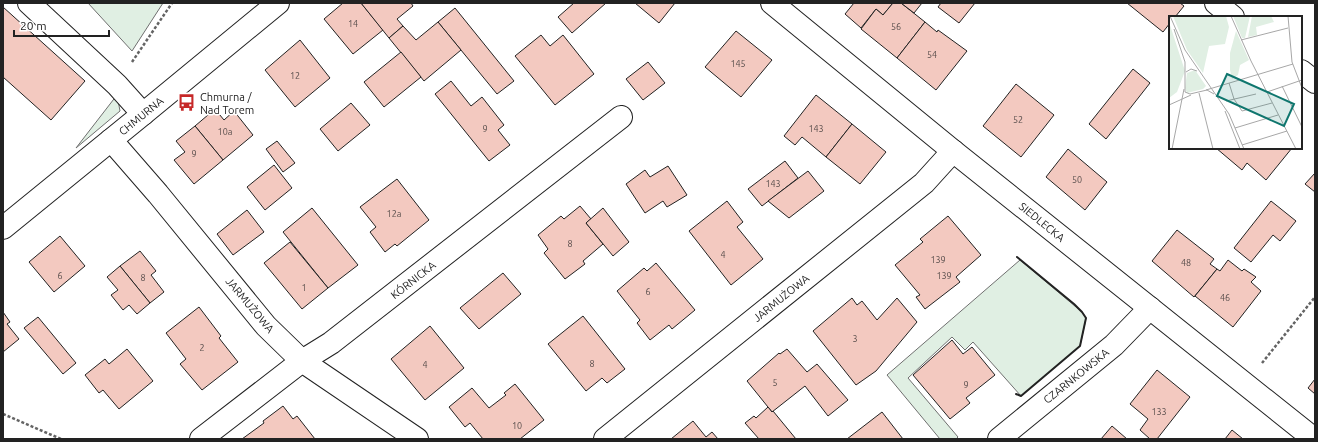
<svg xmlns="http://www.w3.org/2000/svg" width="1318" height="442" font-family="Ubuntu,sans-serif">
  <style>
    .green { fill: #e0efe3; stroke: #6f6f6f }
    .building { fill: #f3c9c0; stroke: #222 }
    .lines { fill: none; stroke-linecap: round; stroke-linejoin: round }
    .minor-casing { stroke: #222; stroke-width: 24 }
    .path { stroke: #646464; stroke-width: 2.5; stroke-dasharray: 3 2; stroke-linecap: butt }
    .minor { stroke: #fff; stroke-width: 22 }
    .wall { stroke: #222; stroke-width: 2 }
    .labels { text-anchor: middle; stroke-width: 3; stroke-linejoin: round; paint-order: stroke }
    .number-label { font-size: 9px; fill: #564c4a }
    .poi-label { font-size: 11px; fill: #222; stroke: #fff; text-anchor: start }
    .street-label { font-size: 11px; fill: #222; stroke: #fff }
    .inset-road { fill: none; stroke: #a7a7a7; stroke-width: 1 }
    .view { fill: #0f766e; fill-opacity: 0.15; stroke: #0f766e; stroke-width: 2 }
    .inset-edge { fill: none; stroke: #222; stroke-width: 2 }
  </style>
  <rect width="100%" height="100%" fill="#fff"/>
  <!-- green -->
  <g class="green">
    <polygon points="88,3 163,3 132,51"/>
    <polygon points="117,95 120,111 76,148"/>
    <polygon points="1020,260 1082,312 1086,318 1085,323 1080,346 1021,396 973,342 965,350 952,337 908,378 958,437 956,439 940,439 887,375"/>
  </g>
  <!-- building -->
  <g class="building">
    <polygon points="343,3 361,3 383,30 353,54 324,19"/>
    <polygon points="361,3 411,3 413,6 397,19 403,26 389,38"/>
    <polygon points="574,3 606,3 572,33 558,17"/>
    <polygon points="635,3 675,3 659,23"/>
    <polygon points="854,3 893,3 883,15 876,9 861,28 845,14"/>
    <polygon points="893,3 901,3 925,22 897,58 861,29 876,9 883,15"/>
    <polygon points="901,3 922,3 914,13"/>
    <polygon points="941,3 975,3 959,23 938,7"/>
    <polygon points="1127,3 1180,3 1184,6 1175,17 1170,17 1170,23 1163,32"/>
    <polygon points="3,7 85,81 51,120 3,77"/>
    <polygon points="455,8 514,81 497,94 438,22"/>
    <polygon points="438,22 461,50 424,81 389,38 403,26 416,40"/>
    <polygon points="925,22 937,32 938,30 967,51 936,90 897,58"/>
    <polygon points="736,31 772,60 741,97 705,67"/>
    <polygon points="541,35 550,46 563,35 594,74 555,105 515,56"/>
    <polygon points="300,40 330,78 295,107 265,70"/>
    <polygon points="401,52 421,77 384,107 364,82"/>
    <polygon points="648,62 665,83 643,100 626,79"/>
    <polygon points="1133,69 1150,83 1106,139 1089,124"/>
    <polygon points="451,81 471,106 482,97 504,125 498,130 510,145 489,161 435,94"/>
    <polygon points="1016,84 1054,115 1021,157 983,126"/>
    <polygon points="816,95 852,124 826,157 802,137 795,145 784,136"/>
    <polygon points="351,103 370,125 338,151 320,129"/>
    <polygon points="215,109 224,120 234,111 253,135 223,160 195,126"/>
    <polygon points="852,124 886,152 860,184 826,157"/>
    <polygon points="195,126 223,160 194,184 174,160 185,152 176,141"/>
    <polygon points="277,141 295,163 283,172 266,149"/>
    <polygon points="1216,148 1292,148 1266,180 1247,163 1242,170"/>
    <polygon points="1068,149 1107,182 1085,210 1046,177"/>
    <polygon points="785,161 798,178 762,206 748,189"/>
    <polygon points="274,165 292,188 265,210 247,187"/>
    <polygon points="668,166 687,195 667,207 663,201 645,213 626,184 645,170 650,177"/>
    <polygon points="808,171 824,191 789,218 768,201"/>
    <polygon points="1315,173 1315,192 1305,184"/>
    <polygon points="397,179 429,220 397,246 395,244 385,252 370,232 376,227 360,207"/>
    <polygon points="727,201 743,222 737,227 763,259 731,285 689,231"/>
    <polygon points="1271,201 1296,221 1280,241 1273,235 1251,262 1234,248"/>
    <polygon points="580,206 591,219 586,223 603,244 583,261 585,264 565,279 544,253 548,249 538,235 561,216 564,219"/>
    <polygon points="312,208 358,265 328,288 283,232"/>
    <polygon points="603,208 629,242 613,256 586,223"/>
    <polygon points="247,210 264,232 233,255 217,234"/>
    <polygon points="948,216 981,255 956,277 960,282 925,309 916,297 920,295 895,265 923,242 920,239"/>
    <polygon points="1177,230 1214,259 1210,264 1217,269 1194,297 1152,261"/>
    <polygon points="60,236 85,266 54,292 29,262"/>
    <polygon points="290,242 328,288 302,309 264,263"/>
    <polygon points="140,251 156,271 151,275 164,292 150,303 120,266"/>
    <polygon points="1228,260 1242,271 1244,269 1256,277 1251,282 1261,291 1233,327 1195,296 1217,269 1220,271"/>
    <polygon points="656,263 695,310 672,329 669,325 650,340 637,323 640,320 617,291 644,268 647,271"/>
    <polygon points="120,266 150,303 137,314 129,305 123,310 111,295 118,290 107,277"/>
    <polygon points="503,273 521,294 479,329 460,308"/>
    <polygon points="852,298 857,305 862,301 877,320 897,298 917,322 876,371 856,385 813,331"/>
    <polygon points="199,307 221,336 219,338 238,362 202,390 180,364 186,359 166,333"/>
    <polygon points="3,312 10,322 7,324 19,339 3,352"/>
    <polygon points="583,316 625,369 607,383 602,378 586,391 548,344"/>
    <polygon points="38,317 76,363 63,374 24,328"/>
    <polygon points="430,326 464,368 425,400 391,359"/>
    <polygon points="952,340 963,354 972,347 995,375 966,398 970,403 950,419 913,375"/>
    <polygon points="127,349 153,381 119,409 103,390 99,393 85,375 105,359 109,364"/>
    <polygon points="787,349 807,372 817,364 848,400 828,416 805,386 772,412 747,381 779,353 780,354"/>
    <polygon points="1157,370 1190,397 1157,439 1150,439 1140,430 1148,419 1130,404"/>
    <polygon points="1315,379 1315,394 1308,388"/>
    <polygon points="515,384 544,420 520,439 483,439 470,423 465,427 449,407 472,388 489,408 506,395 504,393"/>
    <polygon points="283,406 293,419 297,416 315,439 242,439 264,423 263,421"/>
    <polygon points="768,407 772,412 773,411 796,439 759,439 745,423 754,416 756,418"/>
    <polygon points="882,412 903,439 847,439"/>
    <polygon points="693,421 706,437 712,432 718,439 671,439"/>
    <polygon points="1112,426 1127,439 1101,439"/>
    <polygon points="1232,430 1243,439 1225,439"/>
  </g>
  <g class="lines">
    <defs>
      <g id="minor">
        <polyline points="29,3 117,85 143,114"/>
        <polyline points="772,3 953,151 1314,439"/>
        <polyline points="1216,3 1233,17"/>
        <polyline points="1301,71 1315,82"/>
        <polyline points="111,140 158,194 266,326 302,361 417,439"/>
        <polyline points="3,228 143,114 278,3"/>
        <polyline points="201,439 302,361 331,343 621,117"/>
        <polyline points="605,439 924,183 953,151"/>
        <polyline points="999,439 1114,345 1150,308"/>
      </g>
    </defs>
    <!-- minor casing -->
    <use href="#minor" class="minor-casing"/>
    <!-- path -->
    <g class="path">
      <polyline points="132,62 172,3"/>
      <polyline points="1262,363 1315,297"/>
      <polyline points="3,414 61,439"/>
    </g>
    <!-- minor -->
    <use href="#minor" class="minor"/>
    <!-- wall -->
    <polyline class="wall" points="1016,394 1021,396 1080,346 1086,318 1082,312 1074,304 1017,257"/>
  </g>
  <!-- icons -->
  <defs>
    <symbol id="bus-bare" viewBox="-9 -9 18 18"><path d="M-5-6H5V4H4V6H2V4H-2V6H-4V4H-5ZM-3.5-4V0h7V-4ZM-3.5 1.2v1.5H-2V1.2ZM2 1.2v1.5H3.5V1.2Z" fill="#c62828" stroke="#fff" stroke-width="2.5" paint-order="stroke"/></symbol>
  </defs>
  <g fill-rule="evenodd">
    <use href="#bus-bare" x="174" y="90" width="25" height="25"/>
  </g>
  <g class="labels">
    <!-- number labels -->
    <g class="number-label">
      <text x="353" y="27">14</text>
      <text x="896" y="30">56</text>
      <text x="932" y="58">54</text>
      <text x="738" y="67">145</text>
      <text x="295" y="79">12</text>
      <text x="1018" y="123">52</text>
      <text x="485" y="132">9</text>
      <text x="816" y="132">143</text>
      <text x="225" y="135">10a</text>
      <text x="194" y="157">9</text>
      <text x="1077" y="183">50</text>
      <text x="773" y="187">143</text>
      <text x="394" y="217">12a</text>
      <text x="570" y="247">8</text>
      <text x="723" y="258">4</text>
      <text x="938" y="263">139</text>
      <text x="1186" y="266">48</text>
      <text x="60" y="279">6</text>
      <text x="944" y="279">139</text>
      <text x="143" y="281">8</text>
      <text x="304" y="291">1</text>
      <text x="648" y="295">6</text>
      <text x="1225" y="301">46</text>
      <text x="855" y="342">3</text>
      <text x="202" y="351">2</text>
      <text x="592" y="367">8</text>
      <text x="425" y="368">4</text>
      <text x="775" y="386">5</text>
      <text x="966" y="388">9</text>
      <text x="1159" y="415">133</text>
      <text x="517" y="429">10</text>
    </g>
    <!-- poi labels -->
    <g class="poi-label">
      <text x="200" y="101">Chmurna /<tspan x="200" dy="13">Nad Torem</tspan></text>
    </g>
    <!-- street labels -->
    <g class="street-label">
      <text transform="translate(141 116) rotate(-39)" y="4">CHMURNA</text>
      <text transform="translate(1042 222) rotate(39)" y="4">SIEDLECKA</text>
      <text transform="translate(413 280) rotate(-38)" y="4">KÓRNICKA</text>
      <text transform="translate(781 298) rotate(-39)" y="4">JARMUŻOWA</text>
      <text transform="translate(250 305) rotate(50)" y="4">JARMUŻOWA</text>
      <text transform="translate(1076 376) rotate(-39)" y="4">CZARNKOWSKA</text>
    </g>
  </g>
  <!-- overview -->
  <g transform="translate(1169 16)">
    <rect width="133" height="133" fill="#fff"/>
    <path d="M4,0H57L60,11L56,28L40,30L34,57L18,34ZM64,0H81L76,22H73ZM83,0H102L105,6L87,11L88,19L79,21ZM0,6L16,55L8,76L0,82ZM67,15L80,44L71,49L69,59L63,63L61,54V37ZM26,54L37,70L34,73L18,77L16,72L18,57Z" fill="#e0efe3"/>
    <path class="inset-road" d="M1,0L16,34L60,98L75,133M62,0L82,45L127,133M119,0L123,46L133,72M5,13L16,46V76L21,78L38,74L45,78M72,24L119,12M17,56L22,53L28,55M60,67L65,83L73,95L103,87M113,70L133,111M37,74L124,48M98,76L133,64M30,77L44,133M57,85L87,78M0,89L22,79M56,95L71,133M66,112L109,99M73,129L118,115M3,133L15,73"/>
    <path class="view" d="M58,58L125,88L115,110L48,80Z"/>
    <rect width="133" height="133" class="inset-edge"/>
  </g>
  <!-- border -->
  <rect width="1318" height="442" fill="none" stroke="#222222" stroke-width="8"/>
  <!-- scale -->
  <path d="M14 30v6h95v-6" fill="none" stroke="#222222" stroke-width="2"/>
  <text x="20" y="30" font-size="12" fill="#222222" stroke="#ffffff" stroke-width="3" paint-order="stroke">20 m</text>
</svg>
